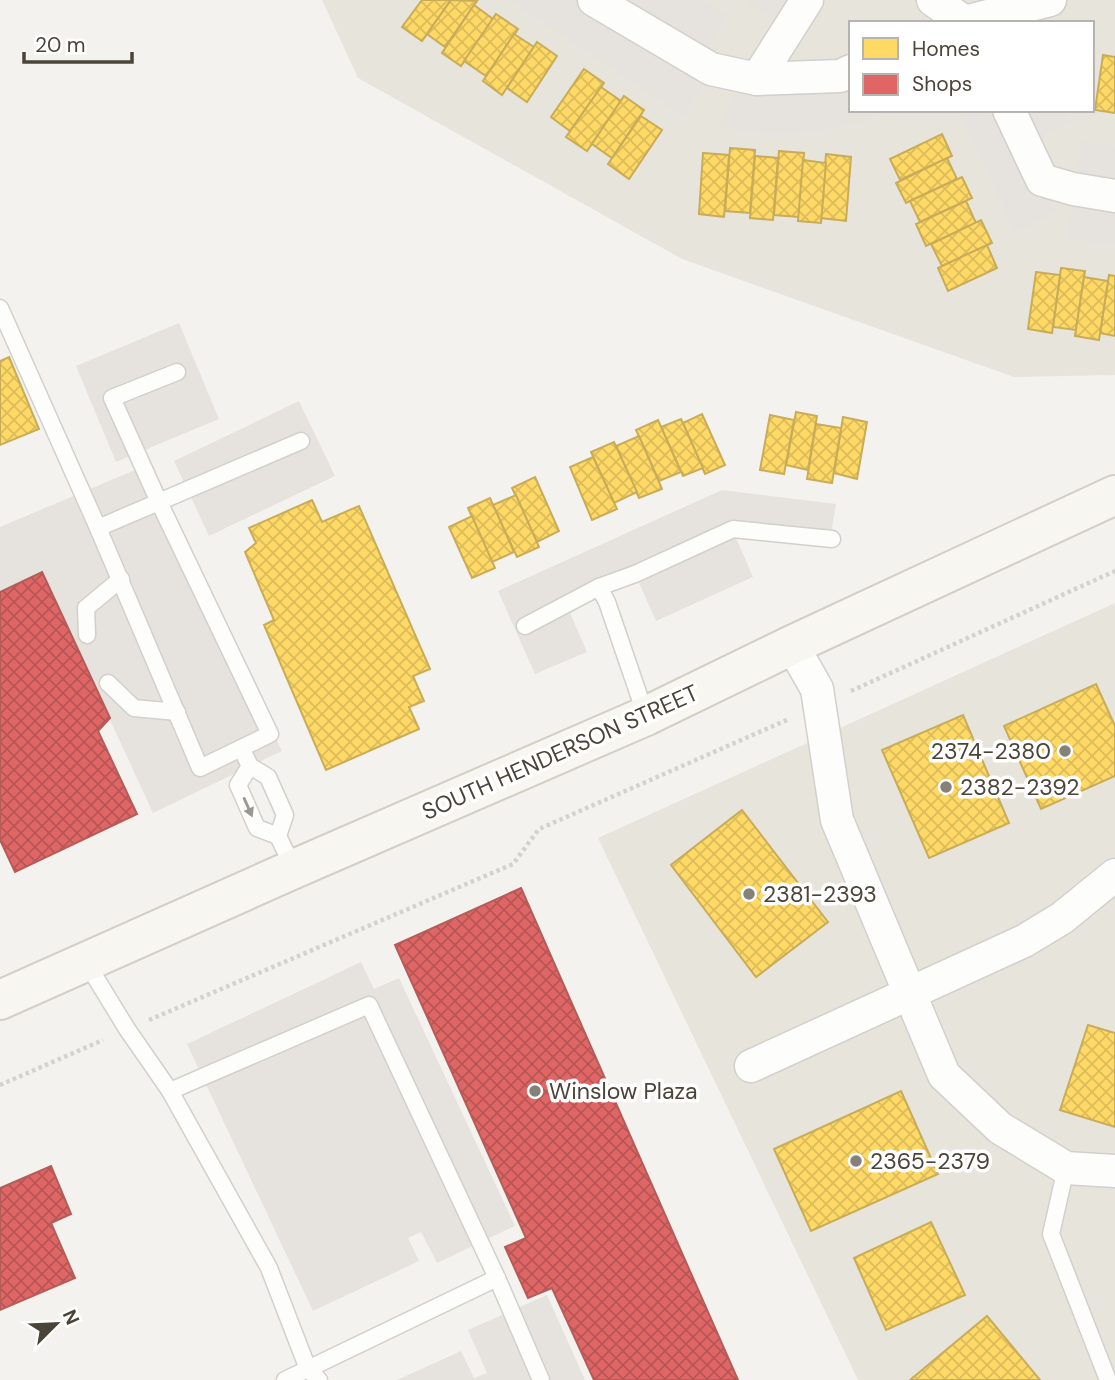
<svg xmlns="http://www.w3.org/2000/svg" width="1115" height="1380" font-family="'DM Sans',sans-serif">
  <style>
    .residential { fill: #e7e4dc; fill-rule: evenodd }
    .parking { fill: #e6e3df }
    .homes { fill: url(#homes-cross-hatch); stroke: #c9ac58; stroke-width: 2 }
    .shops { fill: url(#shops-cross-hatch); stroke: #b35c58; stroke-width: 2 }
    .lines { fill: none; stroke-linecap: round; stroke-linejoin: round }
    .lane-casing { stroke: #d2d0cb; stroke-width: 19 }
    .street-casing { stroke: #d2d0cb; stroke-width: 35 }
    .secondary-casing { stroke: #d3cfc5; stroke-width: 42 }
    .path { stroke: #d3d2cc; stroke-width: 4.5; stroke-dasharray: 3.5 3.5; stroke-linecap: butt }
    .lane { stroke: #fdfdfc; stroke-width: 16 }
    .street { stroke: #fdfdfc; stroke-width: 32 }
    .secondary { stroke: #f7f6f1; stroke-width: 38 }
    .oneway { fill: #9b9791 }
    .poi-dot { fill: #868178; stroke: #fff; stroke-width: 2.5 }
    .labels { text-anchor: middle; stroke-width: 7; stroke-linejoin: round; paint-order: stroke }
    .poi-label { font-size: 23px; fill: #4b4439; stroke: #fff; text-anchor: start }
    .street-label { font-size: 23px; fill: #4b4439; stroke: #fff }
  </style>
  <defs>
    <pattern id="homes-cross-hatch" width="8" height="8" patternUnits="userSpaceOnUse" patternTransform="scale(1.75)"><rect width="8" height="8" fill="#ffd966"/><path d="M0 0l8 8M0 8l8-8" fill="none" stroke="#dcbb59"/></pattern>
    <pattern id="shops-cross-hatch" width="8" height="8" patternUnits="userSpaceOnUse" patternTransform="scale(1.75)"><rect width="8" height="8" fill="#e06666"/><path d="M0 0l8 8M0 8l8-8" fill="none" stroke="#b85655"/></pattern>
  </defs>
  <rect width="100%" height="100%" fill="#f4f2ee"/>
  <!-- residential -->
  <g class="residential">
    <path d="M322,0H1115V375L1014,377L682,259L358,78ZM851,23H1092V110H851Z"/>
    <polygon points="1115,603 1115,1380 858,1380 598,838"/>
  </g>
  <!-- parking -->
  <g class="parking">
    <polygon points="509,0 704,0 727,15 701,62 711,69 684,117"/>
    <polygon points="750,0 806,0 787,29 747,3"/>
    <polygon points="851,71 851,110 896,110 866,122 810,133 765,135 720,126 743,76"/>
    <polygon points="958,110 1066,110 1072,123 1025,145 1057,212 1015,232"/>
    <polygon points="1081,141 1115,146 1115,245 1068,238"/>
    <polygon points="179,323 219,419 116,462 76,366"/>
    <polygon points="299,401 335,476 209,536 174,461"/>
    <polygon points="142,467 282,751 153,813 42,573 0,592 0,527"/>
    <polygon points="722,490 836,504 830,540 733,531 753,577 656,621 635,574 567,606 587,652 535,674 498,591"/>
    <polygon points="361,962 374,989 399,978 515,1226 437,1263 421,1232 408,1238 419,1261 313,1311 187,1044"/>
    <polygon points="547,1295 585,1380 397,1380 461,1351 474,1378 487,1373 468,1330"/>
  </g>
  <!-- homes -->
  <g class="homes">
    <polygon points="422,0 451,0 422,41 402,27"/>
    <polygon points="451,0 477,1 445,47 427,34"/>
    <polygon points="474,5 493,19 461,66 442,53"/>
    <polygon points="496,14 518,29 486,76 464,61"/>
    <polygon points="514,34 534,47 502,95 483,81"/>
    <polygon points="537,42 557,56 527,102 507,88"/>
    <polygon points="1103,55 1115,57 1115,113 1095,110"/>
    <polygon points="584,69 604,83 570,131 551,117"/>
    <polygon points="601,87 621,101 587,151 566,137"/>
    <polygon points="624,96 644,110 612,158 592,144"/>
    <polygon points="641,116 662,130 629,179 608,164"/>
    <polygon points="942,134 952,156 900,180 890,159"/>
    <polygon points="730,148 755,150 750,213 725,211"/>
    <polygon points="779,151 804,153 799,217 774,215"/>
    <polygon points="703,153 729,155 724,217 699,214"/>
    <polygon points="826,154 851,157 846,221 821,218"/>
    <polygon points="755,156 778,158 773,220 750,218"/>
    <polygon points="947,158 957,179 906,203 896,183"/>
    <polygon points="803,160 826,163 821,223 798,221"/>
    <polygon points="962,177 972,198 920,222 910,201"/>
    <polygon points="966,201 976,223 926,246 916,224"/>
    <polygon points="981,220 992,243 942,266 931,244"/>
    <polygon points="987,245 997,268 948,291 938,268"/>
    <polygon points="1061,268 1085,271 1076,330 1053,327"/>
    <polygon points="1036,272 1060,275 1052,333 1028,329"/>
    <polygon points="1109,275 1115,276 1115,336 1100,333"/>
    <polygon points="1084,277 1108,281 1099,340 1075,336"/>
    <polygon points="9,357 39,429 0,445 0,361"/>
    <polygon points="796,412 817,416 808,470 786,465"/>
    <polygon points="702,414 725,465 705,474 683,423"/>
    <polygon points="770,415 794,420 784,474 760,470"/>
    <polygon points="843,417 867,422 857,479 834,473"/>
    <polygon points="681,419 703,468 683,476 661,427"/>
    <polygon points="658,420 681,472 659,481 636,430"/>
    <polygon points="816,424 841,428 832,483 807,479"/>
    <polygon points="639,436 662,489 639,498 616,446"/>
    <polygon points="614,442 637,492 614,503 591,452"/>
    <polygon points="593,457 617,509 592,520 570,467"/>
    <polygon points="535,477 559,531 537,542 512,488"/>
    <polygon points="516,495 539,547 517,557 493,505"/>
    <polygon points="490,498 514,552 492,562 468,508"/>
    <polygon points="312,500 322,522 359,506 430,669 413,676 424,701 409,707 419,729 326,770 264,625 274,620 245,552 256,543 249,528"/>
    <polygon points="472,516 495,568 472,578 449,527"/>
    <polygon points="1096,684 1115,726 1115,776 1041,809 1004,726"/>
    <polygon points="963,715 1009,823 929,858 882,750"/>
    <polygon points="742,810 828,922 756,977 671,865"/>
    <polygon points="1088,1025 1115,1033 1115,1127 1060,1110"/>
    <polygon points="901,1091 938,1174 811,1231 774,1149"/>
    <polygon points="931,1222 965,1295 886,1330 854,1258"/>
    <polygon points="987,1316 1040,1380 910,1380"/>
  </g>
  <!-- shops -->
  <g class="shops">
    <polygon points="42,572 110,718 98,731 137,814 15,872 0,840 0,592"/>
    <polygon points="521,888 738,1380 594,1380 552,1288 528,1298 505,1247 526,1238 395,945"/>
    <polygon points="51,1166 71,1214 51,1223 75,1278 0,1310 0,1188"/>
  </g>
  <g class="lines">
    <defs>
      <g id="lane">
        <polyline points="0,308 98,528"/>
        <polyline points="177,372 112,398 159,502 270,734 200,768 98,528 301,441"/>
        <polyline points="599,587 607,602 646,716"/>
        <polyline points="525,626 599,587 635,574 733,529 832,539"/>
        <polyline points="87,635 86,608 121,579"/>
        <polyline points="108,683 134,708 177,712"/>
        <polyline points="245,756 250,766 268,777 285,815 278,836"/>
        <polyline points="250,766 238,785 257,828 278,836 294,869"/>
        <polyline points="86,962 127,1029 170,1091 269,1268 308,1369 319,1380"/>
        <polyline points="170,1091 369,1005 497,1278 541,1380"/>
        <polyline points="1066,1168 1051,1234 1108,1380"/>
        <polyline points="285,1380 497,1278"/>
      </g>
      <g id="street">
        <polyline points="594,0 711,69 757,79 840,76 851,71"/>
        <polyline points="933,0 966,23"/>
        <polyline points="961,23 1050,0"/>
        <polyline points="757,79 807,0"/>
        <polyline points="1009,110 1042,180 1073,189 1115,196"/>
        <polyline points="792,645 817,689 837,820 944,1075 1000,1128 1066,1168 1115,1171"/>
        <polyline points="751,1066 1024,941 1062,918 1115,875"/>
      </g>
      <polyline id="secondary" points="0,1000 294,869 646,716 792,645 1115,495"/>
    </defs>
    <!-- lane casing -->
    <use href="#lane" class="lane-casing"/>
    <!-- street casing -->
    <use href="#street" class="street-casing"/>
    <!-- secondary casing -->
    <use href="#secondary" class="secondary-casing"/>
    <!-- path -->
    <g class="path">
      <polyline points="851,691 1115,571"/>
      <polyline points="149,1020 513,864 539,829 789,719"/>
      <polyline points="0,1085 103,1040"/>
    </g>
    <!-- lane -->
    <use href="#lane" class="lane"/>
    <!-- street -->
    <use href="#street" class="street"/>
    <!-- secondary -->
    <use href="#secondary" class="secondary"/>
  </g>
  <!-- one-way arrows -->
  <defs><path id="oneway-solid" d="M-6-.8H1V-3.2L6.5 0L1 3.2V.8H-6Z" transform="scale(1.75)"/></defs>
  <use class="oneway" href="#oneway-solid" transform="translate(248 807) rotate(66)"/>
  <!-- markers -->
  <g class="poi-dot">
    <circle cx="1065" cy="751" r="7"/>
    <circle cx="946" cy="787" r="7"/>
    <circle cx="749" cy="894" r="7"/>
    <circle cx="535" cy="1091" r="7"/>
    <circle cx="856" cy="1161" r="7"/>
  </g>
  <g class="labels">
    <!-- poi labels -->
    <g class="poi-label">
      <text x="1051" y="759" text-anchor="end">2374-2380</text>
      <text x="960" y="795">2382-2392</text>
      <text x="763" y="902">2381-2393</text>
      <text x="549" y="1099">Winslow Plaza</text>
      <text x="870" y="1169">2365-2379</text>
    </g>
    <!-- street labels -->
    <g class="street-label">
      <text transform="translate(560 752) rotate(-24)" y="8">SOUTH HENDERSON STREET</text>
    </g>
  </g>
  <!-- legend -->
  <rect x="849" y="21" width="245" height="91" fill="#ffffff" stroke="#b7b4b0" stroke-width="2"/>
  <rect x="863" y="38" width="35" height="21" fill="#ffd966" stroke="#b7b4b0" stroke-width="2"/>
  <text x="912" y="56" font-size="21" fill="#4b4439">Homes</text>
  <rect x="863" y="74" width="35" height="21" fill="#e06666" stroke="#b7b4b0" stroke-width="2"/>
  <text x="912" y="91" font-size="21" fill="#4b4439">Shops</text>
  <!-- north arrow -->
  <g transform="translate(56 1324) rotate(66)" stroke="#ffffff" stroke-width="5" paint-order="stroke">
  <path d="M0-5L12 26L0 18L-12 26Z" fill="#4b4439"/>
  <text y="-10" font-size="19" font-weight="bold" text-anchor="middle" fill="#4b4439">N</text>
  </g>
  <!-- scale -->
  <path d="M24 52v10h108v-10" fill="none" stroke="#4b4439" stroke-width="3.5"/>
  <text x="35" y="52" font-size="21" fill="#4b4439" stroke="#ffffff" stroke-width="5" paint-order="stroke">20 m</text>
</svg>
